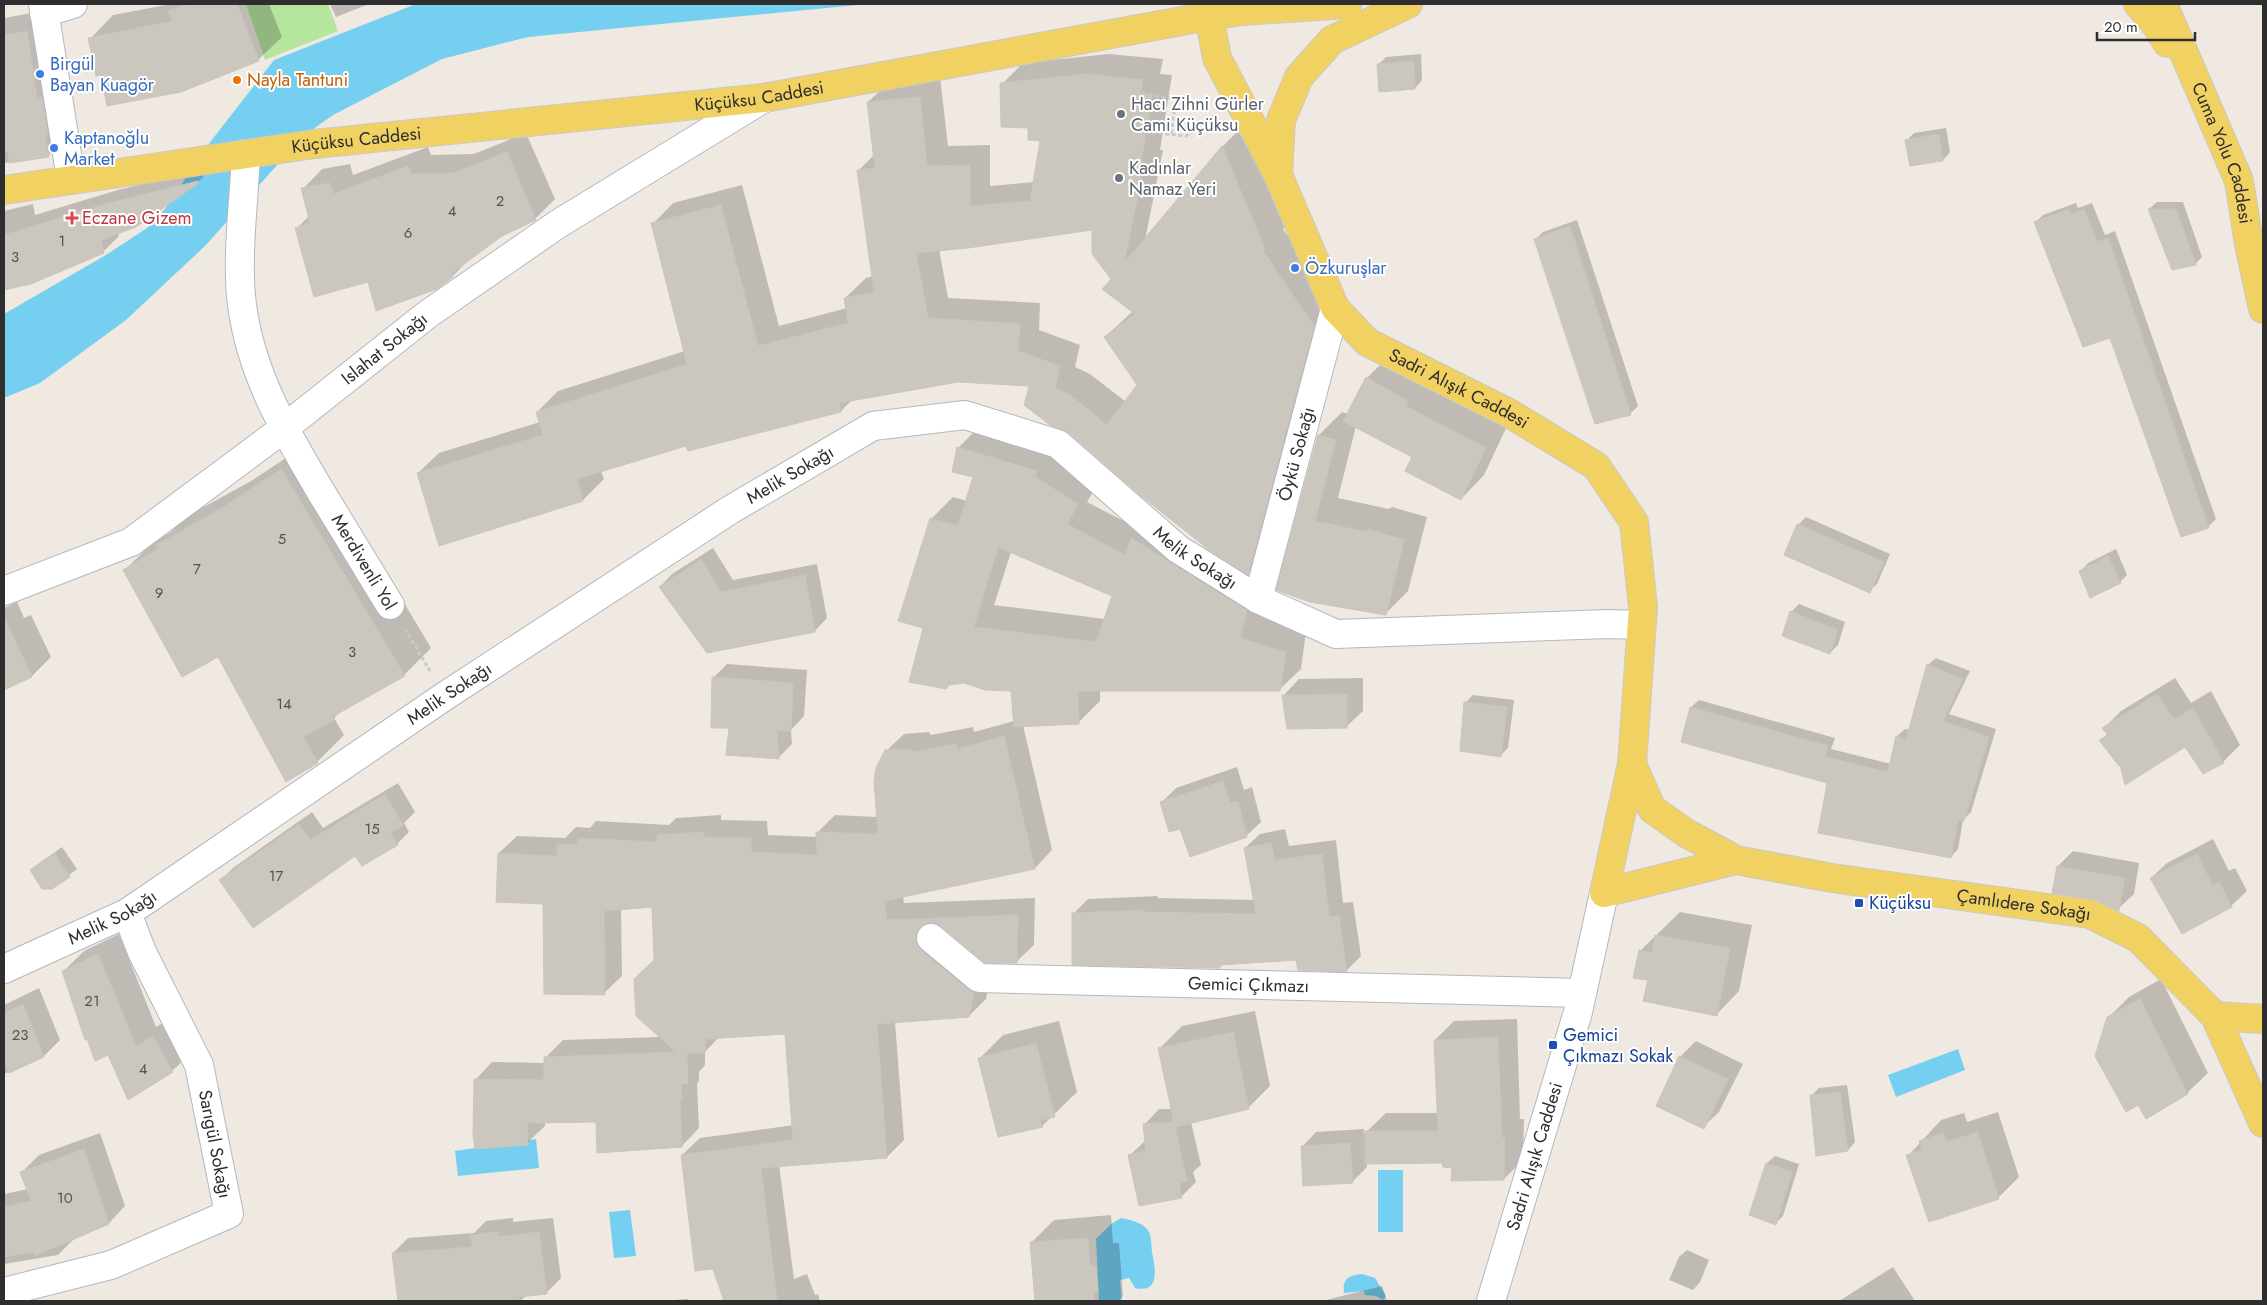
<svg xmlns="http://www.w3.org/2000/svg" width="2267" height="1305" font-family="Jost,sans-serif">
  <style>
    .green { fill: #b6e59e }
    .water { fill: #75cff0 }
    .shadow { fill: #0003; fill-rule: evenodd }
    .building { fill: #cbc7bf; stroke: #cbc5ba; fill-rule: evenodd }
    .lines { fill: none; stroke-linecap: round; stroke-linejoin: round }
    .minor-casing { stroke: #b4b7c1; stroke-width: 30 }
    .major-casing { stroke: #c9c9c9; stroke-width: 30 }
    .path { stroke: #c9c9c9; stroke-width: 3; stroke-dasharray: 4 2.5; stroke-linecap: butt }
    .minor { stroke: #fff; stroke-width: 28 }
    .major { stroke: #f2d163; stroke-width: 28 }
    .shop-dot { fill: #3f7fe0; stroke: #fff; stroke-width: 2 }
    .food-dot { fill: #e8710a; stroke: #fff; stroke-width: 2 }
    .worship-dot { fill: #6b7280; stroke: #fff; stroke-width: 2 }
    .health-dot { fill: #e0444e; stroke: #fff; stroke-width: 2 }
    .transit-dot { fill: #1a4fb4; stroke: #fff; stroke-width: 2 }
    .labels { text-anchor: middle; stroke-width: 4; stroke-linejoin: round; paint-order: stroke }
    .number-label { font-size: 15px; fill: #555452 }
    .shop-label { font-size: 18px; fill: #366cbe; stroke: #fff; text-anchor: start }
    .food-label { font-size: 18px; fill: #c56008; stroke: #fff; text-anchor: start }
    .street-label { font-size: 18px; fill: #2e2e2e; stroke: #fff }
    .worship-label { font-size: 18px; fill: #5b616d; stroke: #fff; text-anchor: start }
    .health-label { font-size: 18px; fill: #be3a42; stroke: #fff; text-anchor: start }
    .transit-label { font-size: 18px; fill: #164399; stroke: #fff; text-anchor: start }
  </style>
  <rect width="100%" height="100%" fill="#efe9e1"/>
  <!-- green -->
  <polygon class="green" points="246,4 328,4 338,31 265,60"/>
  <!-- water -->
  <g class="water">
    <polygon points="416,4 868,4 528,37 442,59 333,115 302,137 206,245 126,320 40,383 4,398 4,314 106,255 147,228 164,210 211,141 274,60"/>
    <polygon points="1958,1049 1965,1070 1896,1097 1888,1075"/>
    <polygon points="536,1139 539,1168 458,1176 455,1151"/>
    <rect x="1378" y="1170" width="25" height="62"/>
    <polygon points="630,1210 636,1256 614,1258 609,1212"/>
    <path d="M1121,1218C1130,1220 1141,1222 1147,1229C1152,1235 1151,1244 1152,1252C1155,1267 1161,1294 1135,1288L1129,1278L1120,1280L1122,1301H1099L1096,1239L1111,1224Z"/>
    <path d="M1362,1274L1375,1278L1386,1296L1383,1300L1376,1296L1365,1295L1364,1291L1344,1293C1342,1279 1349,1275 1362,1274Z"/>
  </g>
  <!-- shadow -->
  <g class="shadow">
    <polygon points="171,4 269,4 282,37 258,60 102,73 90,39 113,15"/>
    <polygon points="330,4 369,4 336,17"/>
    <polygon points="48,10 70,134 48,156 4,163 4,18"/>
    <path d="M1109,54L1163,59L1160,74L1172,75L1160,150H1163L1145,240L1223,146L1243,126L1285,227L1283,229L1334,304L1269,552L1248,573L1030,385L958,381L852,400L841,411L689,450L687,445L601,471L604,479L583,500L440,544L418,473L439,453L540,422L537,412L558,391L685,351L653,224L673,203L742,185L779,326L847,308L845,298L866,278L873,276L858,171L875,154L868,102L889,82L940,77L948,146L990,145V186L1034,182L1041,140L1030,127L1002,84L1023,63ZM1093,228L1112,279L1133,311L1105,337L1139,385L1126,402L1090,374L1075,367L1080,345L1039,330L1040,303L948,298L939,249Z"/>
    <polygon points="1421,54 1422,80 1415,88 1378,65 1386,57"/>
    <polygon points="1946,128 1950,152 1943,160 1907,140 1914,133"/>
    <polygon points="526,133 555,199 535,219 501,235 472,256 452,277 369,280 297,228 309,216 303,189 322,169 350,164 353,175 428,147 431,155 474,154"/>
    <polygon points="214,166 198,182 118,233 119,236 103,252 30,283 4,289 4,211 33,204 35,215 118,190"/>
    <polygon points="2157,202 2183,202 2202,257 2195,264 2149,209"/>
    <polygon points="2076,203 2078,208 2092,203 2105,235 2115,231 2216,519 2208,527 2111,336 2036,222 2043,215"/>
    <polygon points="1577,220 1638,406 1630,414 1536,239 1543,232"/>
    <polygon points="1390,355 1508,424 1484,475 1461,499 1414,456 1356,426 1338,498 1389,509 1392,507 1427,517 1408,591 1385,614 1311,601 1319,435 1342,412 1348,414 1367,378"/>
    <path d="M980,426L1057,450L1099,482L1087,502L1141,530L1268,589L1261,617L1306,631L1301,669L1279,690L1100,689V701L1079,722L1023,725L1052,850L1035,868L903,896L904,903L1035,898L1034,945L1016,962L933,921V925L991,975L986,999L969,1016L895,1022L904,1140L887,1157L779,1165L794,1279L807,1274L815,1295L818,1294L820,1301H726L682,1155L700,1138L794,1125L786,1032L719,1037L705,1052V1065L699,1072V1081L697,1084L699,1128L682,1146L597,1120L545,1121V1126L527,1143L475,1080L492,1062L546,1063V1057L563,1040L660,1037L654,905L621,908L622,976L604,993L544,902L499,853L517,836L565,838L576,827L590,828L596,821L669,825L676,818L721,815V820L767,821L768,835L817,837V833L835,815L878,817L886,751L904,734L929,732L931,735L973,727L974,732L1014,721L1012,689L925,627L931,519L953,497L967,501L974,476L958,448ZM1011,552L1113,595L1105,619L994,605Z"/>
    <polygon points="309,443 431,648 404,675 343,709 334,718 344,735 317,762 219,655 125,570 152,543 171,532 184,518 251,481"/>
    <polygon points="1806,517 1890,554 1877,584 1869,591 1798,525"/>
    <polygon points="713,548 733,580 817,564 827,618 815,631 660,587 672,574"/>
    <polygon points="2116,549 2127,575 2120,582 2081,571 2088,563"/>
    <polygon points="17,602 24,618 31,615 51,657 32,676 4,688 4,608"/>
    <polygon points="1799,604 1845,622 1838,645 1830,653 1791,612"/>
    <polygon points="1936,658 1970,671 1949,714 1996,729 1971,812 1963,820 1958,849 1951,857 1828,782 1682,741 1691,707 1699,700 1835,738 1831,749 1891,764 1897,736 1905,729 1910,730 1928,665"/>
    <polygon points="727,664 807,670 804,716 791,730 792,744 778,758 730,727 713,678"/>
    <polygon points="1363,678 1363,711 1346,727 1283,696 1299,679"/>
    <polygon points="2175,678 2191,703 2211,691 2240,745 2223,762 2185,745 2121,763 2101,741 2108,733 2104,728 2121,711"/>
    <polygon points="1473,695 1514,700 1508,748 1500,756 1465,703"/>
    <polygon points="1237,767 1244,790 1252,787 1261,822 1246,836 1181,827 1161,803 1176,788"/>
    <polygon points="398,783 415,812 404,823 409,832 397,844 221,880 233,868 312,812 323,828"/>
    <polygon points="1285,829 1289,846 1336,840 1343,903 1353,902 1361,956 1347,970 1297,959 1223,964 1220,967 1073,914 1088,899 1158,896 1157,898 1255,900 1245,848 1260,834"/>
    <polygon points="2213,839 2229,871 2235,868 2247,891 2231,906 2151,878 2167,863"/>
    <polygon points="62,847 77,869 52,888 31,870"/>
    <polygon points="2073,851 2139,863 2134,894 2118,909 2058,866"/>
    <polygon points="1680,912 1752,925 1739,991 1716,1015 1649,979 1640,951"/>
    <polygon points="119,934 156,1027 174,1016 193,1051 172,1071 109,1054 63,972 84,951"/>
    <polygon points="2161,979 2208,1073 2187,1093 2108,1018 2129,997"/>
    <polygon points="39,988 60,1040 44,1056 4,1074 4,1005"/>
    <path d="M1255,1011L1270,1086L1248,1108L1191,1122L1201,1165L1193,1172L1196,1182L1181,1197L1129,1156L1146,1140L1145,1124L1159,1109H1173L1160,1048L1182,1026ZM1178,1176L1180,1187H1178Z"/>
    <polygon points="1517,1019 1520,1119 1524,1119 1523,1160 1504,1179 1453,1166 1443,1162 1367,1162 1367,1167 1353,1181 1302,1147 1316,1132 1364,1129 1364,1134 1386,1113 1438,1113 1435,1040 1454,1021"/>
    <polygon points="1059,1021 1077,1092 1042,1126 980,1058 1003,1035"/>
    <polygon points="1696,1041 1743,1064 1719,1112 1703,1127 1680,1057"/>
    <polygon points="1847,1085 1855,1142 1848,1150 1811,1096 1819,1088"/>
    <polygon points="1998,1112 2019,1177 1998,1198 1908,1156 1941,1120 1964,1113 1967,1122"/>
    <polygon points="100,1133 125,1206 109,1223 75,1238 58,1255 4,1264 4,1194 28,1189 22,1172 39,1155"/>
    <polygon points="1775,1156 1799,1164 1783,1216 1776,1223 1751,1215 1767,1163"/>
    <polygon points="1111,1215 1113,1243 1119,1243 1123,1296 1118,1301 1037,1301 1031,1243 1054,1220"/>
    <polygon points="513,1218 513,1222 553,1218 561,1278 546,1293 527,1295 520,1301 399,1301 393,1253 408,1238 474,1233 486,1221"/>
    <polygon points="1687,1250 1709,1260 1700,1282 1693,1290 1669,1280 1679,1257"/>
    <polygon points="1893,1267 1915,1301 1839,1301"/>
    <polygon points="1382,1286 1387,1301 1322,1301"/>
    <polygon points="688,1299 690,1301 660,1301"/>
  </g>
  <!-- building -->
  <g class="building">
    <polygon points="187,4 237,4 259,61 181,92 107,106 101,75 96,76 88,38 172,21 168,11"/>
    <polygon points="27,31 37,98 42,97 48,135 45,136 49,157 9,163 8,151 4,152 4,35"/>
    <polygon points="1414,61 1415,89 1379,92 1377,64"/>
    <path d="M1087,74L1143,80L1140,94L1152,95L1140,170H1143L1124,263L1222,146L1265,249L1263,251L1314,326L1248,575L1208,549L1140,495L1068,432L1050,425L1024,405L1029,386L958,382L839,403L841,412L688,451L686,446L577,479L583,501L439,546L417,473L543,435L536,412L687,364L651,223L721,205L758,346L848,323L844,298L874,292L857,170L875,168L867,102L920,97L927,166L970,165V206L1030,201L1040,141L1028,140V128L1001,127L1000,83ZM1092,230V254L1111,279L1102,289L1135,314L1104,337L1137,385L1107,425L1069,394L1055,388L1060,366L1018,351L1020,324L928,318L916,253L968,248Z"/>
    <polygon points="1939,134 1943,161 1910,166 1905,140"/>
    <polygon points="507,152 536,220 502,236 452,273 453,277 437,289 376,311 368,282 314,297 295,228 310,223 301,188 330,183 333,194 408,166 411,174 453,173"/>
    <polygon points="198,181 199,183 136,227 101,240 104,253 31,284 4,290 4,235 102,205"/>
    <polygon points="2069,209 2071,214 2084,209 2097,242 2108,238 2209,528 2181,537 2110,338 2083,347 2034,222"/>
    <polygon points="2148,209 2176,209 2196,265 2172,270"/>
    <polygon points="1570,226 1631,415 1595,424 1534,239"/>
    <polygon points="1366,377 1408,401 1406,406 1486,448 1461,500 1405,471 1412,457 1343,421"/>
    <polygon points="1318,435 1336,440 1315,521 1367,532 1368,529 1404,540 1386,615 1310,602 1276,590"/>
    <path d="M957,447L1037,471L1035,477L1078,504L1067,524L1125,555L1131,538L1247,610L1240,638L1286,652L1280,691H1078L1079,724L1014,727L1011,691L985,690L964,683L949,685L946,689L909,682L923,628L898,621L930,518L958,526L973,477L952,472ZM998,547L1112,596L1096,642L974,627Z"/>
    <polygon points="281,469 405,676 332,717 334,720 303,737 318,763 286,782 218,657 182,677 123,570 158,549 156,545 222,508"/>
    <polygon points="1797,524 1884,562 1870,593 1784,555"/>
    <polygon points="2108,556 2121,583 2090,598 2079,571"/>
    <polygon points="701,559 721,592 805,575 815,632 707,653 659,587"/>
    <polygon points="1790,611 1838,630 1830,654 1782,636"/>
    <polygon points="4,617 32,677 4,690"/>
    <polygon points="1927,664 1963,679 1943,721 1989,737 1964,821 1958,819 1951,858 1818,833 1827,783 1681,742 1690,707 1828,746 1825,757 1888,772 1896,736 1906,739"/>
    <polygon points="712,677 793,683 791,731 777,731 779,759 726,755 729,728 711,728"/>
    <polygon points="1347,694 1347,728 1287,729 1282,695"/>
    <polygon points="2157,694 2174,719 2193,708 2224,763 2203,774 2185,747 2125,785 2120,765 2119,766 2099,740 2108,735 2102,728"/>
    <polygon points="1464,702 1507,707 1501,757 1460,751"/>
    <polygon points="1004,736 1035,869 884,901 887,920 1018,915 1017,963 985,963 941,926 934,923 926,923 919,928 916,935 916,943 921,950 969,990 974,992 969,1017 877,1024 887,1158 761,1168 777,1301 724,1301 713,1269 695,1271 681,1155 793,1140 785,1034 706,1039 705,1053 687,1053 688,1084 681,1084 682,1100 680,1100 682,1147 597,1153 596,1122 527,1123 528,1145 475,1149 473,1135 474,1079 544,1080 544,1057 676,1052 636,1016 634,979 654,960 652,907 604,911 605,995 544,994 543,904 496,902 498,853 557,856 557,844 577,845 578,838 657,842 657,835 704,832 704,837 751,838 751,852 817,855 816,832 878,834 874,781 876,768 885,750 911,749 914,752 956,744 957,749"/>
    <polygon points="1223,781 1230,803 1238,801 1247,837 1190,857 1180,829 1169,832 1160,802"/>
    <polygon points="385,794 403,825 390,833 398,845 362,866 355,856 253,928 219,880 299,824 310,840"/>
    <polygon points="1271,843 1275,860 1322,854 1329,917 1339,916 1347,972 1298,970 1296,960 1220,965 1220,968 1072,965 1072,913 1144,910 1143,912 1256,914 1244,848"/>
    <polygon points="54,853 70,877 52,889 42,889 30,870"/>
    <polygon points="2197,854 2213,886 2219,882 2232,907 2182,934 2150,878"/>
    <polygon points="2057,866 2125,878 2119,911 2092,899 2052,893"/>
    <polygon points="1655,935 1730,948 1717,1016 1643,1001 1648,980 1633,978 1639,950 1652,953"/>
    <polygon points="98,954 136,1046 153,1036 173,1072 128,1100 108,1055 95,1061 87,1039 85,1040 62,971"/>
    <polygon points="2140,999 2188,1094 2146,1119 2138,1105 2126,1112 2095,1056 2107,1017"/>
    <polygon points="23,1004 44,1057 9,1073 4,1059 4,1013"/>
    <polygon points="1233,1032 1249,1109 1175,1127 1158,1048"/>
    <polygon points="1498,1037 1502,1138 1505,1138 1504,1180 1451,1181 1452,1168 1443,1167 1442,1163 1365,1164 1365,1131 1438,1131 1434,1040"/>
    <polygon points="1036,1043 1055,1117 1040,1120 1043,1127 998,1137 978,1058"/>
    <polygon points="1679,1056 1728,1079 1704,1129 1656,1106"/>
    <polygon points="1840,1092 1848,1151 1816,1156 1810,1095"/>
    <polygon points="1174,1122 1187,1181 1178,1183 1182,1198 1139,1206 1128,1155 1146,1151 1143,1124"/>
    <polygon points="1978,1132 1999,1199 1929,1222 1906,1155 1922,1150 1919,1141 1943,1133 1946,1142"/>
    <polygon points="1350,1143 1353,1183 1303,1186 1301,1146"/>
    <polygon points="84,1149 109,1224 35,1256 34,1252 4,1257 4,1207 31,1201 20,1172"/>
    <polygon points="1766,1163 1792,1172 1776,1225 1749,1215"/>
    <polygon points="498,1232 498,1237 539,1232 547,1294 519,1297 519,1301 398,1301 392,1253 472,1247 470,1235"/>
    <polygon points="1088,1238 1090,1266 1096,1266 1098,1292 1093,1292 1094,1301 1035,1301 1030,1242"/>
  </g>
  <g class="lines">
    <defs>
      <g id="minor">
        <polyline points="43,4 71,179"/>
        <polyline points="44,13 73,4"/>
        <path d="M246,154C244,201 236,260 242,305C251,375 286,433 321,492C344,530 367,568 390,605"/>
        <path id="s1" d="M4,591L131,542L283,429L428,314L558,224L764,98"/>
        <path id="s2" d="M1258,599L1335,308"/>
        <path id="s3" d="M931,938L979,978L1582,993"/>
        <path id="s4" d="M4,969L127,913L445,696L730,510L873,426L965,415L1058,444L1178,549L1258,599L1336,634L1608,624L1641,625"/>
        <polyline points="4,1292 111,1265 229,1214 199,1065 142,952 127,913"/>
        <path id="s5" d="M1491,1301L1578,1012L1604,893"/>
      </g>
      <g id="major">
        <polyline points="2138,4 2156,25 2167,43"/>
        <path id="s6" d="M2163,4L2239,181L2249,244L2263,309"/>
        <path id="s7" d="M1209,16L1217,58L1278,175L1335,308L1367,342L1509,413L1596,466L1634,522L1643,607L1632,764L1604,893L1736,860"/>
        <polyline points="1278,174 1281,120 1299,77 1332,40 1408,4"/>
        <path id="s8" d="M4,190L314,144L764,98L1209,16L1242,11L1347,4"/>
        <path id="s9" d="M1632,764L1652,809L1686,833L1736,860L1832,878L2090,914L2138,938L2215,1016L2263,1123"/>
        <polyline points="2215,1016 2263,1019"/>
      </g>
    </defs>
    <!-- minor casing -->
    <use href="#minor" class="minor-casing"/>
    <!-- major casing -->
    <use href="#major" class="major-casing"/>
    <!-- path -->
    <g class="path">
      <polyline points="1146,132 1186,136 1214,116"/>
      <polyline points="1097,174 1081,171 1096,86 1176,99 1171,134"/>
      <polyline points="405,629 430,671"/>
    </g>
    <!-- minor -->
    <use href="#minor" class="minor"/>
    <!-- major -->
    <use href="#major" class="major"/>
  </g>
  <!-- markers -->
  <g class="shop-dot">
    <circle cx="40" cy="74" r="5"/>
    <circle cx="54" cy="148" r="5"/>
    <circle cx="1295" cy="268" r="5"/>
  </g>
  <circle class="food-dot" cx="237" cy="80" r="5"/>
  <g class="worship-dot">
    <circle cx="1121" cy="114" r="5"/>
    <circle cx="1119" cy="178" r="5"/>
  </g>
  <path class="health-dot" d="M69.5 210.5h5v5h5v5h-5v5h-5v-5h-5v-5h5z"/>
  <g class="transit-dot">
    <rect x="1854" y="898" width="10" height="10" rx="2.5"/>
    <rect x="1548" y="1040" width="10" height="10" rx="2.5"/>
  </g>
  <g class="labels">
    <!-- number labels -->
    <g class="number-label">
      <text x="500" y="206">2</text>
      <text x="452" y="216">4</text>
      <text x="408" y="238">6</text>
      <text x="62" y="246">1</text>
      <text x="15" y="262">3</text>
      <text x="282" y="544">5</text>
      <text x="197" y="574">7</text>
      <text x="159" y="598">9</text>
      <text x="352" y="657">3</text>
      <text x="284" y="709">14</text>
      <text x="372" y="834">15</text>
      <text x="276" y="881">17</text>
      <text x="92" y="1006">21</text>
      <text x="20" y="1040">23</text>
      <text x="143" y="1074">4</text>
      <text x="65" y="1203">10</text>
    </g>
    <!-- shop labels -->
    <g class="shop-label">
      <text x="50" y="70">Birgül<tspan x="50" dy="21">Bayan Kuagör</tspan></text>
      <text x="64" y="144">Kaptanoğlu<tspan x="64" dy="21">Market</tspan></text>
      <text x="1305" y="274">Özkuruşlar</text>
    </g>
    <!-- food labels -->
    <g class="food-label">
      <text x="247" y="86">Nayla Tantuni</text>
    </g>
    <!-- street labels -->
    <g class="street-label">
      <text dy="6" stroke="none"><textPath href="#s8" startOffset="761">Küçüksu Caddesi</textPath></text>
      <text dy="6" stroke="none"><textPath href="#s8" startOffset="356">Küçüksu Caddesi</textPath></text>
      <text dy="6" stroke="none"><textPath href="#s6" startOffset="161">Cuma Yolu Caddesi</textPath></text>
      <text dy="6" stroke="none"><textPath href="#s1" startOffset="455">Islahat Sokağı</textPath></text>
      <text dy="6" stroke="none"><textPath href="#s7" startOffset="469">Sadri Alışık Caddesi</textPath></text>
      <text dy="6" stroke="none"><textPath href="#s2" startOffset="150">Öykü Sokağı</textPath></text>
      <text dy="6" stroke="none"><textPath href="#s4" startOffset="930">Melik Sokağı</textPath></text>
      <text dy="6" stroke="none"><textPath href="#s4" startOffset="1395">Melik Sokağı</textPath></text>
      <text transform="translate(364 562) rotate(59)" y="6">Merdivenli Yol</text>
      <text dy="6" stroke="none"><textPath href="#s4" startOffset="525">Melik Sokağı</textPath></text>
      <text dy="6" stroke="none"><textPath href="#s9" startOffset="439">Çamlıdere Sokağı</textPath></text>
      <text dy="6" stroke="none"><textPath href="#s4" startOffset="120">Melik Sokağı</textPath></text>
      <text dy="6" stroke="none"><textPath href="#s3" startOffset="332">Gemici Çıkmazı</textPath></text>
      <text transform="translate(215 1144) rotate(79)" y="6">Sarıgül Sokağı</text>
      <text dy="6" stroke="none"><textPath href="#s5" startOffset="151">Sadri Alışık Caddesi</textPath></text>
    </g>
    <!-- worship labels -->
    <g class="worship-label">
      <text x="1131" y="110">Hacı Zihni Gürler<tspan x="1131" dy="21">Cami Küçüksu</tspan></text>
      <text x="1129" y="174">Kadınlar<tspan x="1129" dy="21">Namaz Yeri</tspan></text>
    </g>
    <!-- health labels -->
    <g class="health-label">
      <text x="82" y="224">Eczane Gizem</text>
    </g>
    <!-- transit labels -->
    <g class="transit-label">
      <text x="1869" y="909">Küçüksu</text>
      <text x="1563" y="1041">Gemici<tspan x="1563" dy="21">Çıkmazı Sokak</tspan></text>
    </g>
  </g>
  <!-- border -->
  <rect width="2267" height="1305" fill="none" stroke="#2e2e2e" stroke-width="10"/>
  <!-- scale -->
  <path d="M2097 32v8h98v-8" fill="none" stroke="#2e2e2e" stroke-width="2.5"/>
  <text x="2104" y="32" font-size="15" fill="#2e2e2e" stroke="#ffffff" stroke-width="4" paint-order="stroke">20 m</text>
</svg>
